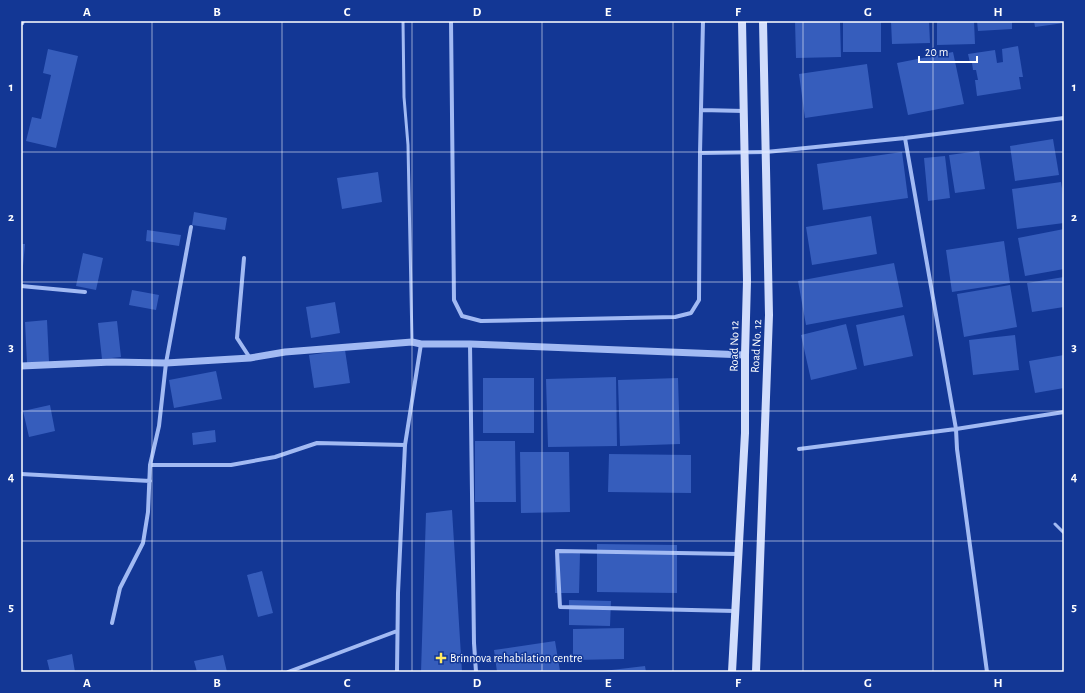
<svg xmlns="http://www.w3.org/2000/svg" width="1085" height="693" font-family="'Alegreya Sans',sans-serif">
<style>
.building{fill:#365dbc}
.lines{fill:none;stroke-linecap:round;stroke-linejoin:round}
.service{stroke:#a2baf3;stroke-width:3}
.minor{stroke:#a2baf3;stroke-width:4}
.tertiary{stroke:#a2baf3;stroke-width:7}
.secondary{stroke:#d1ddfc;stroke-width:8}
.grid{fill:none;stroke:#fff;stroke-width:1;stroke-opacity:0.55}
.poi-dot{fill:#ffea63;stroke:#133795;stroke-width:1.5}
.labels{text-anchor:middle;stroke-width:3;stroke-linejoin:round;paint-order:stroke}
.street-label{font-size:12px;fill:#fff;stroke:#133795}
.poi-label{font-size:12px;fill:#fff;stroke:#133795;text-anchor:start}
.neatline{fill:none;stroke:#fff;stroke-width:1.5}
.grid-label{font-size:13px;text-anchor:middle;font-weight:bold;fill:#fff}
</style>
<rect width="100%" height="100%" fill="#133795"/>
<!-- building -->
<path class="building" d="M795 21H840L841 57 796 58Z
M843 21H881V52H843Z
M891 21H929L930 43 892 44Z
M937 21H974L975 44 937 45Z
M977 21H1012V29L978 31Z
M1034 21H1064V23L1035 27Z
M1018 46 1023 77H1019L1021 89 977 96 975 80H978L976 70H973L972 63H970L968 54 995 50 997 63 1003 62 1002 49Z
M48 49 78 56 56 148 26 141 32 117 41 119 51 75 43 73Z
M953 52 964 104 908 115 897 63Z
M867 64 873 108 805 118 799 74Z
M1053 139 1059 175 1015 181 1010 146Z
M979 151 985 189 955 193 949 155Z
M902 152 908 198 823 210 817 164Z
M945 156 950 198 928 201 924 158Z
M378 172 382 202 342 209 337 178Z
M1061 182 1064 201V223L1017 229 1012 189Z
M194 212 227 218 225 230 192 225Z
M871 216 877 254 812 265 806 227Z
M1064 229V269L1025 276 1018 238Z
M147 230 181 235 179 246 146 241Z
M1004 241 1010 283 952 292 946 250Z
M21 244H25L22 277H21Z
M83 253 103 258 96 290 76 286Z
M894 263 903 307 806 325 798 281Z
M1064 277V307L1032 312 1027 283Z
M1010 285 1017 327 964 337 957 294Z
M132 290 159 295 156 310 129 305Z
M335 302 340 333 311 338 306 307Z
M904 315 913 356 864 366 856 325Z
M47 320 49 362 27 363 25 322Z
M117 321 121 357 102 359 98 323Z
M846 324 857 369 811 380 801 335Z
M1015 335 1019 370 973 375 969 340Z
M345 350 350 383 314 388 309 355Z
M1064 355V388L1035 393 1029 361Z
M216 371 222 399 174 408 169 380Z
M616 377 617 446 548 447 546 379Z
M483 378H534V433H483Z
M678 378 680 444 620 446 618 380Z
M50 405 55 431 29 437 23 411Z
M215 430 216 442 193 445 192 433Z
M475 441H515L516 502H475Z
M520 452H569L570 512 521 513Z
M609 454 691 455V493L608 492Z
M452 510 462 672H421L426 513Z
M597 544 677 545V593L597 592Z
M555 553H580L579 593H555Z
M262 571 273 613 258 617 247 575Z
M569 600 611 601 610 626 569 625Z
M624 628V659L573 660V629Z
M555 641 560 671 497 672 494 650Z
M72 654 75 672H50L47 660Z
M223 655 227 672H197L194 661Z
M645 666 646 672H604L603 671Z"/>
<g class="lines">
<!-- service -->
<path class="service" d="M403 21 404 97 408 145 412 341
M1055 524 1064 533"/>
<!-- minor -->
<path class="minor" d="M451 21 454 300 462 316 481 321 675 317 691 313 699 300 700 153 766 152 905 138 1064 118
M701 110 744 111
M905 138 956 429 957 449 987 672
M700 153 703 21
M244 258 237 338 250 358
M21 286 85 292
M470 344 474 643 476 672
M799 449 956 429 1064 412
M150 465H231L275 457 317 443 405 445
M21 474 150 481
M735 611 560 607 557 551 738 554
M112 623 120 588 143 543 148 512 150 465 159 426 166 363 191 227
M288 672 397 631
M397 672 398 593 405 445 421 344"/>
<!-- tertiary -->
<path class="tertiary" d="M21 22V21
M21 366 112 362 166 363 250 358 285 352 412 342 421 344H470L745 355"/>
<!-- secondary -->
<path class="secondary" d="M732 672 745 433V355L747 281 742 21
M756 672 769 315 763 21"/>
</g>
<!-- grid -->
<path class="grid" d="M152 21V672M282 21V672M412 21V672M542 21V672M673 21V672M803 21V672M933 21V672M21 152H1064M21 282H1064M21 411H1064M21 541H1064"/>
<!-- markers -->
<path class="poi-dot" d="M439 652h4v4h4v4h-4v4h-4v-4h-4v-4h4z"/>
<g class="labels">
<!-- street labels -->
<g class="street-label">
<text transform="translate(734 346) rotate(-89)" y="4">Road No 12</text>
<text transform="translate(756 346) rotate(-87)" y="4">Road No. 12</text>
</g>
<!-- poi labels -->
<g class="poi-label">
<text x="450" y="662">Brinnova rehabilation centre</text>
</g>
</g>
<!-- border -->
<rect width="1085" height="693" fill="none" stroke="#133795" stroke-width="44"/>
<!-- scale -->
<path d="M919 56v6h58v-6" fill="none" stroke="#ffffff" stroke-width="2"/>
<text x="925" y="56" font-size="12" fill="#ffffff" stroke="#133795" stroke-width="3" paint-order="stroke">20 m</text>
<rect x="22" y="22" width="1041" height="649" class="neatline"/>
<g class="grid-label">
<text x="87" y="16">A</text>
<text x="217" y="16">B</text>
<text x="347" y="16">C</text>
<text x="477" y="16">D</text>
<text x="608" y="16">E</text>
<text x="738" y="16">F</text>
<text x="868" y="16">G</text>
<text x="998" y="16">H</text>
<text x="11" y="91">1</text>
<text x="1074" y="91">1</text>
<text x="11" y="221">2</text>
<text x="1074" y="221">2</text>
<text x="11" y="351">3</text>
<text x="1074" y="351">3</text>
<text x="11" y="481">4</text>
<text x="1074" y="481">4</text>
<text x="11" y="611">5</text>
<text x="1074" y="611">5</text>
<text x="87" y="687">A</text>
<text x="217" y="687">B</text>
<text x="347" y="687">C</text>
<text x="477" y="687">D</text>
<text x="608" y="687">E</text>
<text x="738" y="687">F</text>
<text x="868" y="687">G</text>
<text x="998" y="687">H</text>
</g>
</svg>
